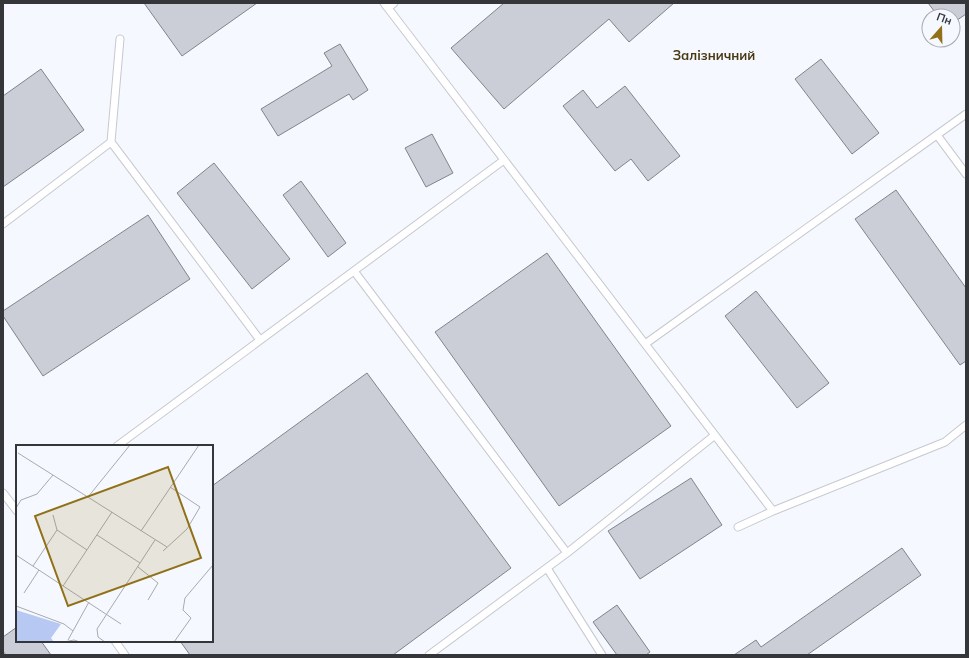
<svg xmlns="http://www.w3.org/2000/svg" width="969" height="658" font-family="Mulish,sans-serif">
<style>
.building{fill:#cbced6;stroke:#81848c}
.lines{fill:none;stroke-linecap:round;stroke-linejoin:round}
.service-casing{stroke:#c6c9d1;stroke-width:9}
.service{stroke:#fff;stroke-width:7}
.labels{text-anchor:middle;stroke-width:3.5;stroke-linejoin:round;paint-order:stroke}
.quarter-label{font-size:13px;font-weight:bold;fill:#493911;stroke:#f6f8ff}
.inset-road{fill:none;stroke:#a9aab0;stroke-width:1}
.view{fill:#917117;fill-opacity:0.15;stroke:#917117;stroke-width:2}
.inset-edge{fill:none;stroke:#353639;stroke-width:2}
</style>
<rect width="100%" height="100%" fill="#f6f8ff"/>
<!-- building -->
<path class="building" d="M144 3H257L182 56Z
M504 3H674L629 42 609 19 504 109 451 48Z
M928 3H966V14L953 23V16H938Z
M340 44 368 90 353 100 349 94 278 136 261 109 332 66 324 53Z
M821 59 879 133 852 154 795 79Z
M41 69 84 130 3 187V96Z
M625 86 680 156 648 181 631 159 615 171 563 106 583 90 597 108Z
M432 134 453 173 426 187 405 148Z
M214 163 290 259 252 289 177 193Z
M301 181 346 243 328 257 283 195Z
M896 190 966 288V361L960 365 855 219Z
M148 215 190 279 43 376 3 316V311Z
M547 253 671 426 559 506 435 332Z
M756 291 829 383 797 408 725 316Z
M367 373 511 568 393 655H190L180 641H212V486Z
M691 478 722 525 640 579 608 531Z
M902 548 921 575 807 655H734L756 640 761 647Z
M617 605 650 652 646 655H617L593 622Z
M17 627V641H41L51 655H6L3 651V637Z"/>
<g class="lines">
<defs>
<path id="service" d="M384 3 773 511
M388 8 394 3
M120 39 111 142 260 340
M937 135 966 174
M3 224 111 142
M354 271 567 553
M645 344 966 114
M117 446 504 160
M3 493 17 511
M738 527 773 511 945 442 966 425
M547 568 602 655
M115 641 125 655
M429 655 567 553 715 435"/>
</defs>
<!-- service casing -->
<use href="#service" class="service-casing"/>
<!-- service -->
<use href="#service" class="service"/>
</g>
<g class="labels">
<!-- quarter labels -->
<g class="quarter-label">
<text x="714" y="60">Залізничний</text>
</g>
</g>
<!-- overview -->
<g transform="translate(16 445)">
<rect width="197" height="197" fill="#f6f8ff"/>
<path d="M0 165 45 179 35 193 38 197H0Z" fill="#b7c9f3"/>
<path class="inset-road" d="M2 8 151 102M72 52 114 0M0 63 5 55 21 49 37 30M37 70 41 85 71 105M125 86 183 0M81 90 124 118M147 106 171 84 184 62 154 42M0 110 105 179M17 121 41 85M122 122 142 138 132 155M47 141 96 67M8 148 23 125M0 161 48 179 57 186M52 195 73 157M48 197 58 195 64 197M89 197 82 192 81 184 139 95M158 197 175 173 167 165 169 153 197 120"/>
<path class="view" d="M152 22 185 113 52 161 19 71Z"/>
<rect width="197" height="197" class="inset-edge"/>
</g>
<!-- border -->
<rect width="969" height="658" fill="none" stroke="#353639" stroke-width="8"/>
<!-- north arrow -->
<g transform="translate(941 28) rotate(20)"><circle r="19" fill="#f6f8ff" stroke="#a9aab0"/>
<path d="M0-3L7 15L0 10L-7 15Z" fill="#917117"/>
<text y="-6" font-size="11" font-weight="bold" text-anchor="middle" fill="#353639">Пн</text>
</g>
</svg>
